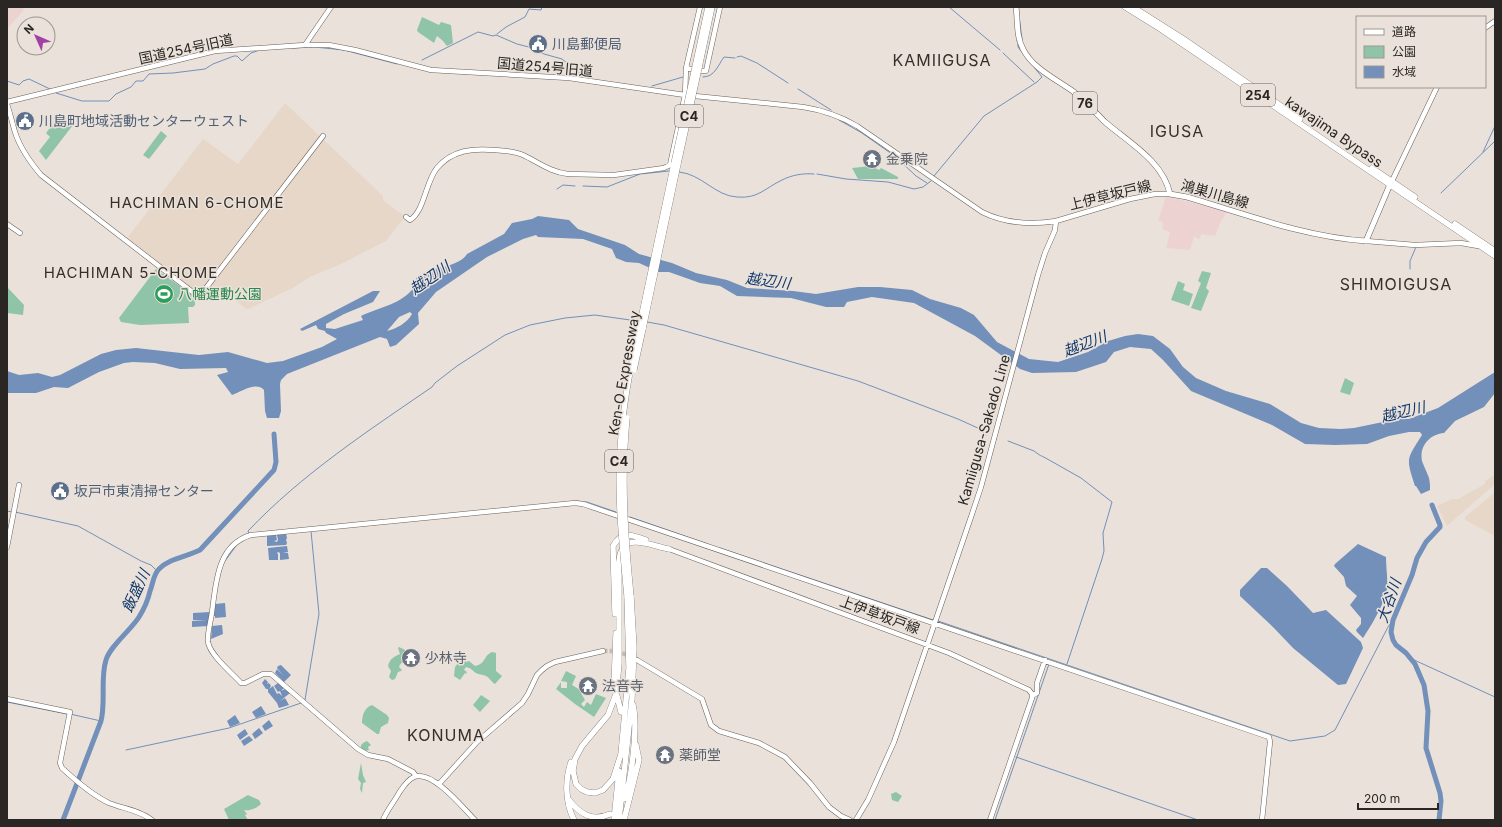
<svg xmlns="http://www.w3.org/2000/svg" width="1502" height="827" font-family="Inter,'Noto Sans JP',sans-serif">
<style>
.built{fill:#e6d7c9}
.education{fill:#edd2d2}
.green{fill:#8fc4a8}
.water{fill:#7290b9;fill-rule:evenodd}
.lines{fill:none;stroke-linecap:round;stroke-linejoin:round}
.stream{stroke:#7290b9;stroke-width:1}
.river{stroke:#7290b9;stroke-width:5}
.secondary-tunnel{stroke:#c3bcb5;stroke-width:4.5;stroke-dasharray:4.5 2;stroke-linecap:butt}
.secondary-casing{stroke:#686059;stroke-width:5.5}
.primary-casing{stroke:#686059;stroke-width:6}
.highway-casing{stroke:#686059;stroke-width:6}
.secondary{stroke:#fff;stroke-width:4.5}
.primary{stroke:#fff;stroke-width:5}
.highway{stroke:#fff;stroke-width:5.5}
.highway-bridge-casing{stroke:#686059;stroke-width:6;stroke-linecap:butt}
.highway-bridge{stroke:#fff;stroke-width:5.5}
.labels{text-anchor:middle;stroke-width:3;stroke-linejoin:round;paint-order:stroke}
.shield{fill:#eae2da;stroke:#635e5a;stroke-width:1}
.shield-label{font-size:13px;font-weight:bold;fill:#292623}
.service-label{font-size:14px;fill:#4e5e75;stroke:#eae2da;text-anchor:start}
.street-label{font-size:14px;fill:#292623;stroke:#eae2da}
.worship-label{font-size:14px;fill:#5b616d;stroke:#eae2da;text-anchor:start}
.leisure-label{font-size:14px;fill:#27864d;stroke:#eae2da;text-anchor:start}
.neighbourhood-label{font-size:15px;letter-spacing:1px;fill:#37302a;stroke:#eae2da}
.water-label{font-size:15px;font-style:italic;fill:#10386c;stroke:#eae2da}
.quarter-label{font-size:16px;letter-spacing:1px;fill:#37302a;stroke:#eae2da}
</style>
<rect width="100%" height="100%" fill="#eae2da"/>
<!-- built -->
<path class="built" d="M285 103 383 196V200L404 216V218L386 241 341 264 310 277 293 288 248 309H246L226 293 200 296 129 239 128 237 203 139 238 164Z
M1495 474V484L1447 526 1437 506 1452 499H1458L1485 484V481Z
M1495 492V536L1465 520V517Z"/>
<!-- education -->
<path class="education" d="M7 7H24L23 11 8 28Z
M1166 196 1227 212 1221 221 1215 236 1201 234 1200 239 1194 237 1190 250 1166 248 1170 232 1162 229 1163 222 1158 221Z"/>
<!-- green -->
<path class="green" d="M422 17 439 25 441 22 451 25 453 43 447 46 442 40 437 36 434 43 418 32 417 30Z
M60 115 73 125 46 160 39 151 50 137 46 133Z
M161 131 167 136 149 159 143 155Z
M871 166 879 170 881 168 898 177V179H858L852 168Z
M156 269 195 297V305L193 307H188L189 323 140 325 121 322 119 318Z
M1202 271 1211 273 1206 288 1209 291 1201 311 1191 308 1201 283 1198 281Z
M1178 281 1185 284 1183 290 1193 294 1189 306 1171 300Z
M7 287 24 305 23 315 7 313Z
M1345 378 1354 383 1350 395 1340 392Z
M399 647 407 651 409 649 412 650 413 653 410 656 409 659C404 661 401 662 399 667L402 670 401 671 398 672 395 679 392 680 389 677 391 671 388 666C390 658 394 657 400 654L398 648Z
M492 652 496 653V671L502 676 495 684C491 682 490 678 486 676 482 674 479 675 476 673 471 670 473 669 466 667L464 670 466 671 467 674 465 673 460 680 454 676 455 667 462 658 466 662 469 661 475 666C486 664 483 656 492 652Z
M566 671 576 676 572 685 582 691 581 693 585 700 581 704 584 707 587 702 591 705 596 694 606 698 594 717 575 704 556 689 561 682V688H567V682L561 681Z
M481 695 490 701 480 712 473 705Z
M372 705 387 715 389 718 388 723 381 727 379 734H377L362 723C362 716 364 708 372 705Z
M367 741 371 745 368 747 369 750 365 751 361 749C360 744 363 743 367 741Z
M361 763 363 775 366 782 363 783 362 793 360 789 361 783 358 779Z
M896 792 902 796 898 802 892 800 891 794Z
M248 795 259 800 261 804C257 808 250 811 244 810L247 814 245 815 248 820H229L224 809Z"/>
<!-- water -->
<path class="water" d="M538 216 569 220 578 229 625 245 639 254 672 263 696 273 727 280 747 288 793 291 816 294 858 287H880L912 290 930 299 961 308 974 315 997 342 1029 359 1058 362 1088 352 1108 341 1125 336 1138 334 1153 336 1170 349 1183 367 1196 378 1226 391 1270 404 1301 423 1319 428 1341 429 1354 428 1383 422 1395 418 1409 419 1438 408 1495 372V393L1484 407 1455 421 1444 433C1430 434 1419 446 1422 461 1424 467 1427 472 1429 478 1430 482 1430 486 1430 490L1421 494 1416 486H1415C1406 458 1406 460 1422 435L1420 432H1409L1389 436 1367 444 1335 445 1305 444 1272 425 1191 391 1163 360 1151 349 1130 347 1114 352 1106 362 1076 372 1032 373 1020 369 975 336 914 303 872 297 847 302 844 307H826L791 298 737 296 720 286 700 283 669 272H659L639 263 626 262 616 258 612 249 583 239 538 237 536 235 523 239 487 257 436 292 418 313 419 324 396 345 390 347 387 339 380 337 287 374 281 380 280 384 281 411 279 418H267L265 411 264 390C256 381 241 392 232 395L217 375 228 372 226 368 180 369 155 363 133 362 124 363 99 372 68 388 54 387 36 393H7V371L19 375 38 373 52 377 60 375 101 354 116 350 136 348 199 355 228 352 267 363 283 361 322 347 337 339 326 333 325 331 318 329 316 325 302 331 300 329 373 291H380L373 302 344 314 326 324V328L335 329 363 320 361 316C377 308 398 305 411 291 414 288 415 281 417 277 422 275 426 272 432 270 443 266 460 265 467 254L504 234 512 223 532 219ZM410 312 412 314C407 323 396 329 387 331L399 317Z
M286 534 287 538 286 540 287 543 286 545 267 546V536L276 535 277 540 274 541 277 542 278 540 277 535Z
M1358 544 1386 557C1386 568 1388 579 1387 589 1385 603 1371 626 1363 638L1357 632 1356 630 1361 624V618L1350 605 1357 596 1346 586 1344 577 1334 566 1335 564Z
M287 546 288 552 283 553H288L289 559 280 560V553L278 552 277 553 278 554V560H269L268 548Z
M1261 568H1267L1287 586 1313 613 1326 610 1361 642 1363 648 1346 684 1338 685 1293 648 1273 627 1240 596V590Z
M225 603 226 617 215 618V616H213L215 604Z
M210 612 209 626 192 627V621L206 620H193V613Z
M222 625 223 634 211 639 212 626Z
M281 665 291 675 284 682 275 673 277 669 283 675 277 668 278 666Z
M265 679 268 682 267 684 269 683 271 686 269 689 273 686 277 694 279 693 282 696 280 691 278 692 274 686 278 683 284 688 281 691 285 689 290 693 280 701 285 698 289 705 279 708 277 703 268 692V689H266L262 683Z
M261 706 266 714 256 718 252 712Z
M235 715 240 723 230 727 227 721Z
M269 720 273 726 265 731 262 726Z
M259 728 263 733 255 739 252 734Z
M245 729 248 734 240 740 237 735Z
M249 736 253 740 244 746 241 741Z"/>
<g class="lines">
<!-- stream -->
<path class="stream" d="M949 7 1000 50
M1020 7 1018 8 1022 39
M497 34 506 27 525 17 529 9 541 10 542 7
M293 48 314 47 344 50 397 64
M1003 53 1034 82
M737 57 741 56 757 63 788 83
M422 60 478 32 493 36 496 35 517 44 533 48 544 54 562 59 583 76
M703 77C715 77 718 65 724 57L735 58
M7 81 19 85 23 81 29 79 52 90
M652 86 683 77
M798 89 831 110
M56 93 82 101H109L116 94 131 87 136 81H143L149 74 173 73 205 69 213 64 234 56H237L242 61 251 53 260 50
M839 120 862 133 896 157 916 176 927 183
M1483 152 1495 126
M679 172C702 174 715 196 737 197 758 199 765 188 782 180 792 175 803 173 814 174
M817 174 846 179 888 182 914 189 923 187 931 181
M934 176 984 116 1037 82 1042 77 1018 47V44
M583 186 607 187 640 174 669 171
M557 189 563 185 575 186
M1441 193 1495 141
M1410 269V261L1416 247
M647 322 664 325 858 381 958 419 980 429 986 435
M1008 441 1034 451 1041 456
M1042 456 1081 478 1112 502 1103 533 1104 551 1102 559 1067 664
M576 501 587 502 616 512
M7 511 12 512
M15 512 78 526 141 561 151 565 157 571
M630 517 708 544
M249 534 248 531C302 474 368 431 432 387L435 383 457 366 505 335 530 325 565 318 595 315 637 321
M720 548 933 620
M225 561 236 546
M938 621 1290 741 1325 736 1335 730 1388 627 1393 620
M1412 659 1495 697
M305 700 319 614 311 531
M7 702 67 714
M70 714 101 721
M126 750 229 728 301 703
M1016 757 1198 820
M995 820 1049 664"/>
<!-- river -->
<path class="river" d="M1432 505 1440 525V527L1426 542 1417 558 1412 575 1393 620 1391 632 1393 640 1396 645 1406 653 1415 664 1424 685 1428 711 1426 748 1440 793 1441 801 1439 820
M63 820 101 721C106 701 100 679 106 660 110 646 131 630 139 617 144 609 148 600 150 591 153 584 153 575 159 569 170 558 186 557 200 550L274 470 276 462 274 434"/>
<!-- secondary-tunnel -->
<path class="secondary-tunnel" d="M603 651H616L630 656"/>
<defs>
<path id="secondary" d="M1485 28 1495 21
M305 45 331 7
M686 68 701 71H706L720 7
M7 102 215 51 305 45H329L355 50 431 70 569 78 685 95 803 107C822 110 840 116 857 126L982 212C1006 224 1030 225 1056 221L1130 199 1155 194H1170
M7 104C10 113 12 122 15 132 20 148 30 162 41 175L199 297 323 136
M1392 181 1437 87
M406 217 410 220C425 210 425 183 437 168 452 150 473 148 495 150 505 151 514 151 523 155 538 162 550 172 568 174L614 175 664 168 670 165 685 95 686 68 700 7
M7 224 20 233
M1366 241 1415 245 1461 243 1478 246
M7 547 19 485
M669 549 949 653 1029 690 1032 694V698L990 820
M637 660 702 699 711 725 719 731 759 743 785 757 810 783 829 807 841 816 850 820
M1032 696 1037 693V683L1045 660
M7 699 70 712 60 763 62 768C76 781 92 795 109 803 124 809 139 810 152 820
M416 776 413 772 388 759 368 755 358 749 271 674H263L245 683H241C233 674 210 655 208 642 207 633 211 621 212 612 216 583 217 545 251 535L575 503 583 504 1266 736 1269 737 1270 742 1262 820
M439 784 477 742 522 703 528 694 537 675 542 670 547 666 555 662 603 651
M383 820C387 810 394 802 399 793 403 787 407 780 414 777 432 769 464 809 475 820
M856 820 868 800 894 742 971 517 981 487 1038 275 1045 253 1055 230 1056 221"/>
<path id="primary" d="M1016 7C1018 21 1016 36 1023 49 1033 69 1056 79 1074 92 1085 101 1095 112 1105 122 1128 142 1163 161 1170 194L1187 197C1245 214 1305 237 1366 241L1391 182"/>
<path id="highway" d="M1125 7 1159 28 1495 256
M1133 7 1182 38 1300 119
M695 67 708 7
M699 68 712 7
M1372 168 1415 197
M1455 224 1495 251
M639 328 674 163
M643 329 678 164
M615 614 613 546C622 530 633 535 646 540
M614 686 616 633
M617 696 621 712
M622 751 613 779 603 790 595 793 587 792 581 789 576 784 573 771 575 759 582 746 608 715 616 694 619 664V562C621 529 650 546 669 549
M621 754 629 668 627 596
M571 762C565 780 565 802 574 820
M624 799C632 780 638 726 633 705
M569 800C580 814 592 822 610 814
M614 820 619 771
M619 820 632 699 634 648 631 596
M624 820 639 760 636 745"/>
</defs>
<!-- secondary casing -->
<use href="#secondary" class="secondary-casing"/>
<!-- primary casing -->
<use href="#primary" class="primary-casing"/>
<!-- highway casing -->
<use href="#highway" class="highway-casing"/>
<!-- secondary -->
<use href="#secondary" class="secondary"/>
<!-- primary -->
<use href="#primary" class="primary"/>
<!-- highway -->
<use href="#highway" class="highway"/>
<defs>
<path id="highway-bridge" d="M674 163 695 67
M678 164 699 68
M634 370 643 329
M627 418C621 478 625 536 631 596
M627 596C622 543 616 490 621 437 624 400 631 364 639 328"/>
</defs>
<!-- highway-bridge casing -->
<use href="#highway-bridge" class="highway-bridge-casing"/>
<!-- highway-bridge -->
<use href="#highway-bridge" class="highway-bridge"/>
</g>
<!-- icons -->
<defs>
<symbol id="civic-disc" viewBox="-11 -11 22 22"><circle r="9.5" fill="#5c6f8a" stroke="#eae2da"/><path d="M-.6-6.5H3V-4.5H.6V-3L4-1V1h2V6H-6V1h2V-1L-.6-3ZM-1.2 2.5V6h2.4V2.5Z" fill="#fff"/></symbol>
<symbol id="temple-disc" viewBox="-11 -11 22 22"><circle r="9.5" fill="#6b7280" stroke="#eae2da"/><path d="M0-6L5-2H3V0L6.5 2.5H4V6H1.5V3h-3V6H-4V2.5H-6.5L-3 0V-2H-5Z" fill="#fff"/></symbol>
<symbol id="stadium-disc" viewBox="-11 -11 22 22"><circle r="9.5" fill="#2e9e5b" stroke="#eae2da"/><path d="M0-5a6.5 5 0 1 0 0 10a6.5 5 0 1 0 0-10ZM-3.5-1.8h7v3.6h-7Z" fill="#fff"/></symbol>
</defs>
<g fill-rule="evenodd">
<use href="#civic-disc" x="527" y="33" width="22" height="22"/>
<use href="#civic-disc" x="14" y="110" width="22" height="22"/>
<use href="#temple-disc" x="861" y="148" width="22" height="22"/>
<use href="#stadium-disc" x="153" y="283" width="22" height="22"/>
<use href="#civic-disc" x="49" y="480" width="22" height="22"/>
<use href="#temple-disc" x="400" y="647" width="22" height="22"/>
<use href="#temple-disc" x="577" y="675" width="22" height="22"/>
<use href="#temple-disc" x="654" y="744" width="22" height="22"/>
</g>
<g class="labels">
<!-- shield labels -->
<g class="shield">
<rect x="1241" y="84" width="34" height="22" rx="3"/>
<rect x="1073" y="92" width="24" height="22" rx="3"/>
<rect x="675" y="105" width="28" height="22" rx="3"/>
<rect x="605" y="450" width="28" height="22" rx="3"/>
</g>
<g class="shield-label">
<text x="1258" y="100">254</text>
<text x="1085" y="108">76</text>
<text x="689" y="121">C4</text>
<text x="619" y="466">C4</text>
</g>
<!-- service labels -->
<g class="service-label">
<text x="552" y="49">川島郵便局</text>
<text x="39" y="126">川島町地域活動センターウェスト</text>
<text x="74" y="496">坂戸市東清掃センター</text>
</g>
<!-- street labels -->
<g class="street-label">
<text transform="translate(186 49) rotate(-12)" y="5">国道254号旧道</text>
<text transform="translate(545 67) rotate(5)" y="5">国道254号旧道</text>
<text transform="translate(1334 132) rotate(34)" y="5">kawajima Bypass</text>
<text transform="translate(1215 194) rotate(16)" y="5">鴻巣川島線</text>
<text transform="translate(1110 195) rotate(-14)" y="5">上伊草坂戸線</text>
<text transform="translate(624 373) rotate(-80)" y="5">Ken-O Expressway</text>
<text transform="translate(984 430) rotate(-74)" y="5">Kamiigusa-Sakado Line</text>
<text transform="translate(880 615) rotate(20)" y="5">上伊草坂戸線</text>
</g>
<!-- worship labels -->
<g class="worship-label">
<text x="886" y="164">金乗院</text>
<text x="425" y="663">少林寺</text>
<text x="602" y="691">法音寺</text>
<text x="679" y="760">薬師堂</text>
</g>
<!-- leisure labels -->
<g class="leisure-label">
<text x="178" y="299">八幡運動公園</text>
</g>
<!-- neighbourhood labels -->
<g class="neighbourhood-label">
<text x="197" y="208">HACHIMAN 6-CHOME</text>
<text x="131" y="278">HACHIMAN 5-CHOME</text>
</g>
<!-- water labels -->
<g class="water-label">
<text transform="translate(430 278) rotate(-35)" y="5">越辺川</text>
<text transform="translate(768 281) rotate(7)" y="5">越辺川</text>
<text transform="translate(1085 344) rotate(-21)" y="5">越辺川</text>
<text transform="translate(1403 412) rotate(-13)" y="5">越辺川</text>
<text transform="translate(136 591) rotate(-65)" y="5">飯盛川</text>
<text transform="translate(1389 601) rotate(-71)" y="5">大谷川</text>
</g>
<!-- quarter labels -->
<g class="quarter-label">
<text x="942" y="66">KAMIIGUSA</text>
<text x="1177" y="137">IGUSA</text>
<text x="1396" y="290">SHIMOIGUSA</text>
<text x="446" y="741">KONUMA</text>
</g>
</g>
<!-- border -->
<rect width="1502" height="827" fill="none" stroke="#292623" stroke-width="16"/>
<!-- legend -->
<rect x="1356" y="16" width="130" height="72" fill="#eae2da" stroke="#9d9791"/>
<rect x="1364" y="29" width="20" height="6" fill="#ffffff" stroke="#9d9791"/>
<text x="1392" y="36" font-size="12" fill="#292623">道路</text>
<rect x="1364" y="46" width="20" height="12" fill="#8fc4a8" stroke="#9d9791"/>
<text x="1392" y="56" font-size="12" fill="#292623">公園</text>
<rect x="1364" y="66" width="20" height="12" fill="#7290b9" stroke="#9d9791"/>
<text x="1392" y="76" font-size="12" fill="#292623">水域</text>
<!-- north arrow -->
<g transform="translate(36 36) rotate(315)"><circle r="19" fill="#eae2da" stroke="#9d9791"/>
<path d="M0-3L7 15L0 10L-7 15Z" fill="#a141a8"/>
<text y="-6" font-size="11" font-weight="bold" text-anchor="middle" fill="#292623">N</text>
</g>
<!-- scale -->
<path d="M1358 803v6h80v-6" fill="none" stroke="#292623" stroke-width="2"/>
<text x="1364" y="803" font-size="12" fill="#292623" stroke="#eae2da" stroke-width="3" paint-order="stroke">200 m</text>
</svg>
